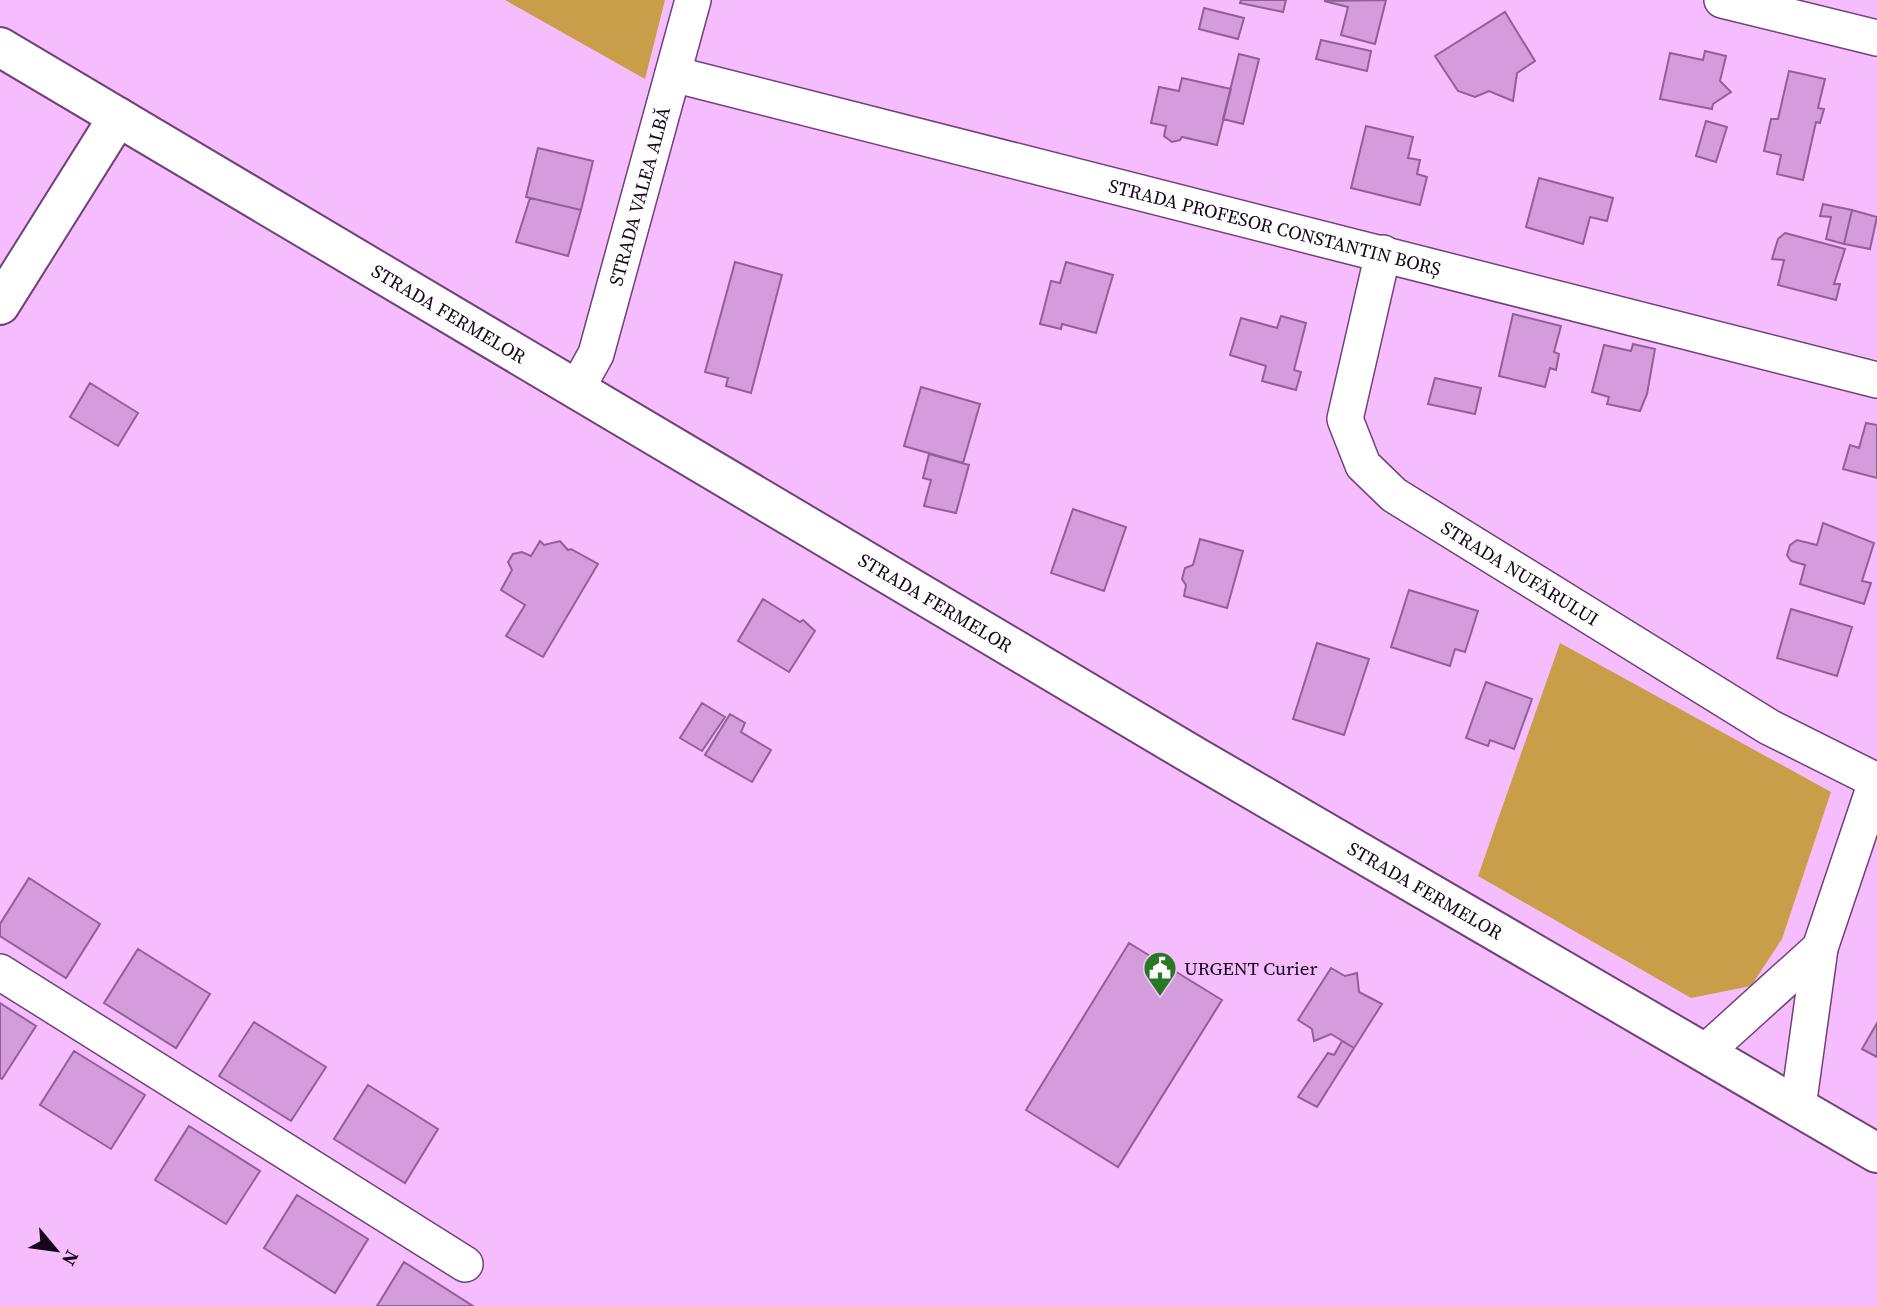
<svg xmlns="http://www.w3.org/2000/svg" width="1877" height="1306" font-family="'Source Serif 4',serif">
<style>
.green{fill:#c99e48}
.building{fill:#d39cda;stroke:#925f99;stroke-width:2}
.lines{fill:none;stroke-linecap:round;stroke-linejoin:round}
.minor-casing{stroke:#724179;stroke-width:38}
.tertiary-casing{stroke:#724179;stroke-width:42}
.minor{stroke:#fff;stroke-width:35}
.tertiary{stroke:#fff;stroke-width:38}
.labels{text-anchor:middle;stroke-width:5;stroke-linejoin:round;paint-order:stroke}
.street-label{font-size:19px;fill:#17051a;stroke:#f5bdfd}
.poi-label{font-size:19px;fill:#17051a;stroke:#f5bdfd;text-anchor:start}
</style>
<rect width="100%" height="100%" fill="#f5bdfd"/>
<!-- green -->
<path class="green" d="M505 0H665L645 79Z
M1560 643 1831 792 1782 939 1751 986 1691 998 1478 876Z"/>
<!-- building -->
<path class="building" d="M1241 0H1286L1283 12 1240 3Z
M1386 0 1375 44 1341 35 1348 7 1324 1Z
M1204 8 1244 18 1238 39 1199 29Z
M1505 12 1535 61 1517 73 1513 101 1489 91 1475 97 1458 91 1435 56Z
M1321 40 1371 51 1367 71 1316 59Z
M1705 51 1726 56 1720 81 1731 92 1713 104 1712 109 1660 99 1670 53 1703 60Z
M1239 54 1259 59 1243 124 1223 119Z
M1789 71 1825 79 1818 108 1824 109 1820 123 1816 122 1803 180 1777 174 1781 155 1764 151 1771 119H1778Z
M1182 78 1231 89 1217 145 1182 137 1180 140 1172 142 1164 136 1166 126 1151 123 1159 87 1179 91Z
M1706 121 1727 127 1716 162 1696 156Z
M1366 126 1413 137 1408 158 1420 160 1417 174 1427 177 1420 205 1351 188Z
M538 148 593 161 581 210 526 197Z
M1539 178 1613 198 1607 221 1590 217 1583 244 1526 227Z
M530 198 581 210 568 256 516 242Z
M1823 204 1852 210 1844 244 1826 239 1831 217 1820 216Z
M1852 210 1877 217 1870 249 1844 244Z
M1785 233 1845 249 1834 284H1840L1836 300 1778 285 1784 260 1772 259 1778 239Z
M735 262 782 275 751 393 726 386 728 378 705 372Z
M1066 262 1113 275 1096 333 1062 324 1061 329 1040 324 1051 281 1060 283Z
M1513 314 1561 326 1554 352 1559 354 1556 370 1550 368 1545 387 1499 376Z
M1281 316 1306 323 1294 370 1301 372 1296 390 1262 381 1266 366 1230 355 1241 318 1277 328Z
M1633 344 1655 349 1647 394 1640 411 1607 404 1609 397 1592 392 1604 345 1631 351Z
M1435 378 1481 388 1475 414 1428 404Z
M90 383 138 413 118 446 70 417Z
M921 387 980 404 963 463 904 446Z
M1866 423 1877 425V478L1843 469 1850 445 1859 448Z
M929 454 969 465 956 513 924 506 931 480 923 478Z
M1073 509 1126 527 1104 591 1051 573Z
M1823 523 1874 543 1862 581 1871 583 1864 604 1800 584 1805 565 1791 561 1787 555 1790 545 1797 540 1817 545Z
M1200 539 1243 551 1227 608 1184 596 1186 585 1182 579 1185 568 1193 565Z
M540 541 544 545 560 541 568 550 571 549 598 564 543 657 506 636 525 605 501 590 512 570 508 562 513 554 522 552 531 556Z
M1409 590 1478 611 1465 652 1455 649 1450 666 1391 647Z
M763 599 800 622 803 620 815 631 789 672 738 641Z
M1791 609 1852 627 1837 676 1777 658Z
M1317 643 1369 659 1344 735 1293 719Z
M1486 682 1532 699 1514 749 1490 740 1488 746 1466 738Z
M702 703 725 717 702 751 680 738Z
M730 714 745 723 741 732 771 750 752 782 705 755Z
M29 878 100 924 66 978 0 936V924Z
M1129 943 1222 1000 1118 1167 1026 1110Z
M138 949 210 994 176 1048 104 1003Z
M1331 968 1345 976 1357 973 1359 992 1382 1004 1354 1048 1331 1034 1314 1041 1312 1029 1298 1020Z
M0 1003 36 1026 2 1079 0 1078Z
M254 1022 326 1067 291 1121 219 1076Z
M1877 1023V1057L1862 1049Z
M1342 1041 1354 1048 1317 1107 1298 1097 1328 1053 1334 1055Z
M74 1051 145 1095 111 1149 40 1105Z
M368 1085 438 1129 405 1183 334 1139Z
M189 1126 260 1171 226 1224 155 1180Z
M297 1195 368 1239 335 1293 264 1248Z
M404 1262 473 1306H377Z"/>
<g class="lines">
<defs>
<g id="minor">
<path d="M1722 0 1877 38"/>
<path id="s1" d="M673 74 1877 380"/>
<path id="s2" d="M1383 253 1345 419 1363 465 1394 495 1769 727 1877 781"/>
<path id="s3" d="M576 390 596 354 693 0"/>
<path d="M0 972 465 1264"/>
<path d="M1704 1053 1820 948 1877 779"/>
<path d="M1798 1107 1820 948"/>
</g>
<g id="tertiary">
<path id="s4" d="M0 47 1196 757 1877 1153"/>
<path d="M0 305 118 117"/>
</g>
</defs>
<!-- minor casing -->
<use href="#minor" class="minor-casing"/>
<!-- tertiary casing -->
<use href="#tertiary" class="tertiary-casing"/>
<!-- minor -->
<use href="#minor" class="minor"/>
<!-- tertiary -->
<use href="#tertiary" class="tertiary"/>
</g>
<!-- icons -->
<defs>
<symbol id="civic-pin" viewBox="-11 -11 22 30"><path d="M0 17L-7.5 6A9.5 9.5 0 1 1 7.5 6Z" fill="#287923" stroke="#f5bdfd"/><path d="M-.6-6.5H3V-4.5H.6V-3L4-1V1h2V6H-6V1h2V-1L-.6-3ZM-1.2 2.5V6h2.4V2.5Z" fill="#fff"/></symbol>
</defs>
<g fill-rule="evenodd">
<use href="#civic-pin" x="1141" y="949" width="38" height="52"/>
</g>
<g class="labels">
<!-- street labels -->
<g class="street-label">
<text dy="7" stroke="none"><textPath href="#s3" startOffset="205">STRADA VALEA ALBĂ</textPath></text>
<text dy="7" stroke="none"><textPath href="#s1" startOffset="621">STRADA PROFESOR CONSTANTIN BORȘ</textPath></text>
<text dy="7" stroke="none"><textPath href="#s4" startOffset="522">STRADA FERMELOR</textPath></text>
<text dy="7" stroke="none"><textPath href="#s2" startOffset="411">STRADA NUFĂRULUI</textPath></text>
<text dy="7" stroke="none"><textPath href="#s4" startOffset="1088">STRADA FERMELOR</textPath></text>
<text dy="7" stroke="none"><textPath href="#s4" startOffset="1656">STRADA FERMELOR</textPath></text>
</g>
<!-- poi labels -->
<g class="poi-label">
<text x="1184" y="975">URGENT Curier</text>
</g>
</g>
<!-- north arrow -->
<g transform="translate(56 1250) rotate(119)" stroke="#f5bdfd" stroke-width="5" paint-order="stroke">
<path d="M0-5L12 26L0 18L-12 26Z" fill="#17051a"/>
<text y="-10" font-size="19" font-weight="bold" text-anchor="middle" fill="#17051a">N</text>
</g>
</svg>
